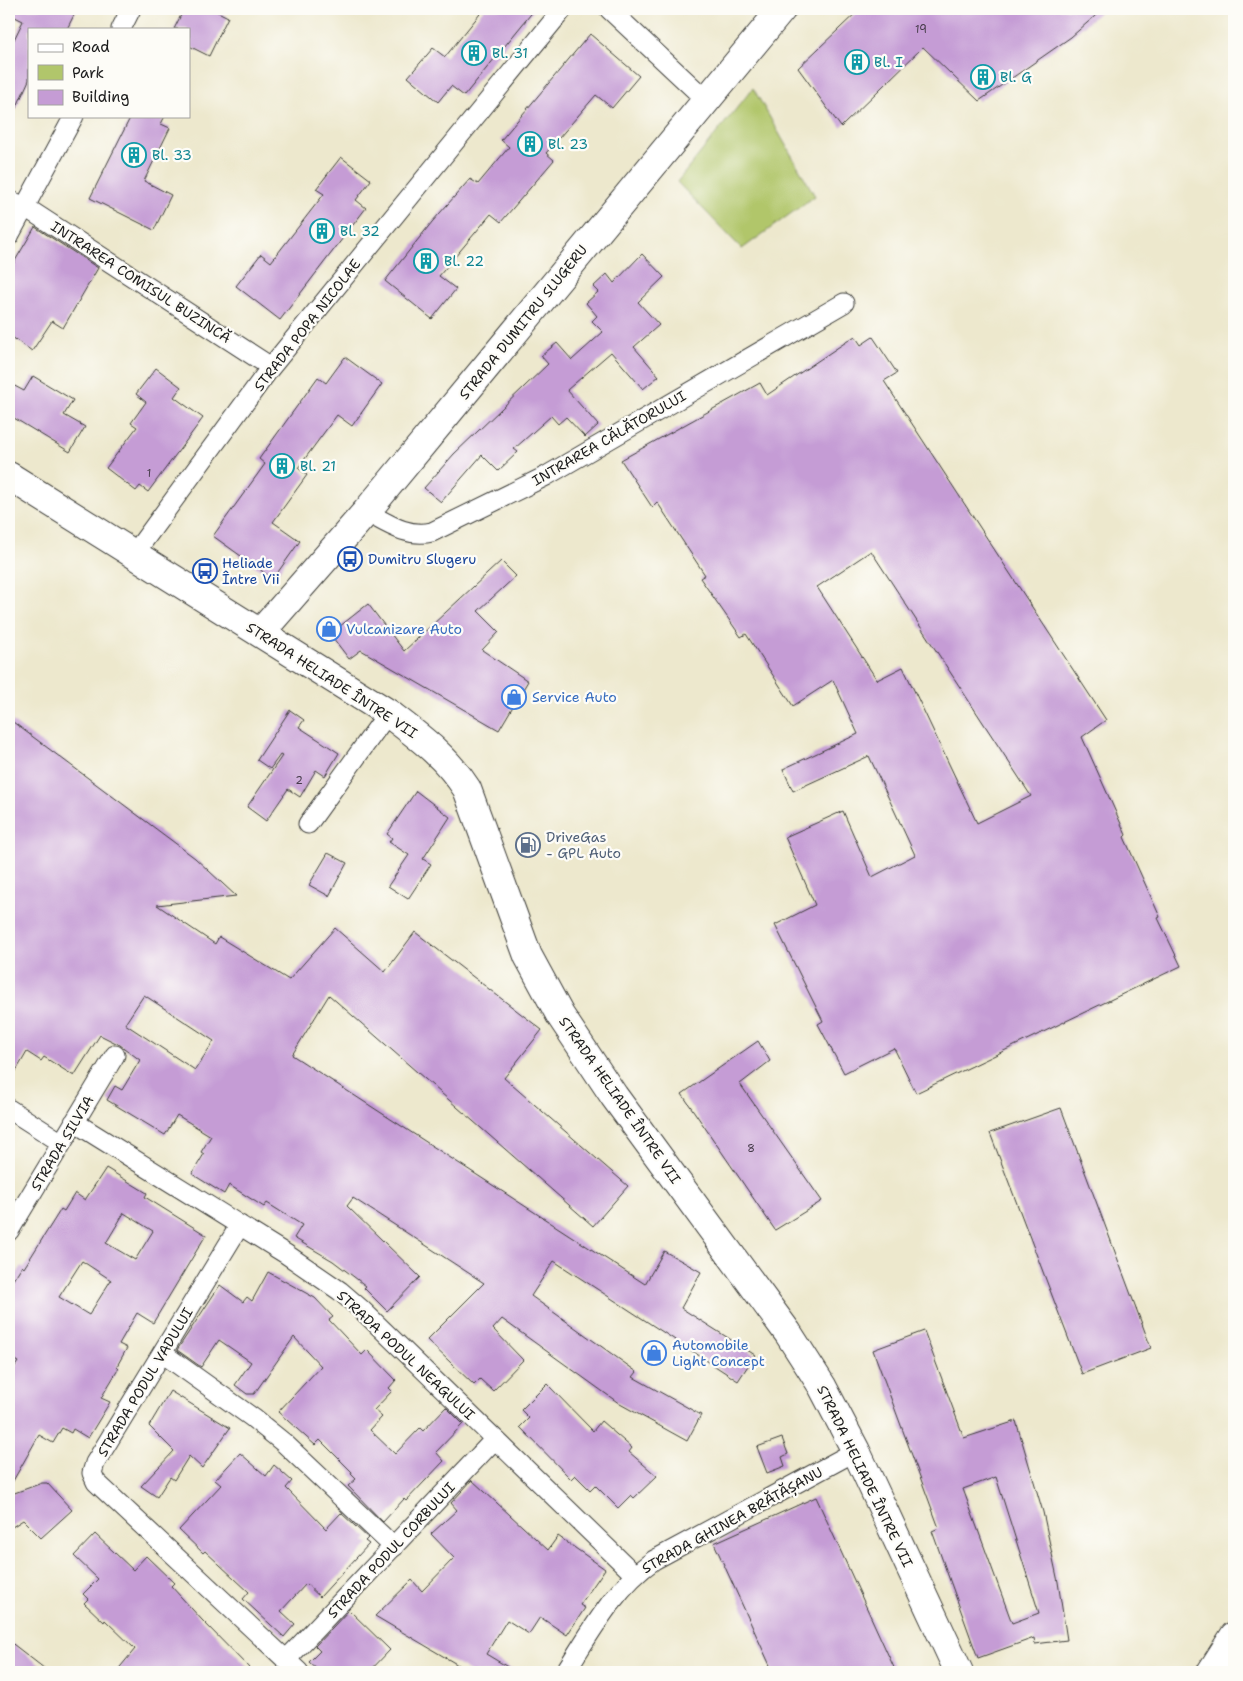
<svg xmlns="http://www.w3.org/2000/svg" width="1243" height="1681" font-family="'Shantell Sans',sans-serif">
<style>
.green{fill:#b1c66b;stroke:#667144}
.building{fill:#c59cd5;fill-rule:evenodd}
.lines{fill:none;stroke-linecap:round;stroke-linejoin:round}
.street-casing{stroke:#3b3b37;stroke-width:21}
.secondary-casing{stroke:#3b3b37;stroke-width:30}
.street{stroke:#fff;stroke-width:19}
.secondary{stroke:#fff;stroke-width:28}
.labels{text-anchor:middle;stroke-width:4.5;stroke-linejoin:round;paint-order:stroke}
.number-label{font-size:11px;fill:#463c4a}
.culture-label{font-size:14px;fill:#0d838f;stroke:#fdfcf7;text-anchor:start}
.street-label{font-size:14px;fill:#1c1c1c;stroke:#fdfcf7}
.transit-label{font-size:14px;fill:#164399;stroke:#fdfcf7;text-anchor:start}
.shop-label{font-size:14px;fill:#366cbe;stroke:#fdfcf7;text-anchor:start}
.service-label{font-size:14px;fill:#4e5e75;stroke:#fdfcf7;text-anchor:start}
</style>
<rect width="100%" height="100%" fill="#fdfcf7"/>
<filter id="ink" filterUnits="userSpaceOnUse"><feTurbulence type="fractalNoise" baseFrequency=".02" numOctaves="2"/><feDisplacementMap in="SourceGraphic" scale="10" xChannelSelector="R" yChannelSelector="G"/><feConvolveMatrix kernelMatrix="1 2 1 2 8 2 1 2 1" color-interpolation-filters="sRGB"/></filter>
<filter id="wash" filterUnits="userSpaceOnUse"><feTurbulence type="fractalNoise" baseFrequency=".0096" numOctaves="4" result="noise"/><feDisplacementMap in="SourceGraphic" scale="20" xChannelSelector="R" yChannelSelector="G"/><feGaussianBlur stdDeviation="1.12" result="paint"/><feColorMatrix in="noise" values="0 0 0 0 0 0 0 0 0 0 0 0 0 0 0 0 0 1.4 0 .05"/><feComposite in="paint" operator="in"/></filter>
<g filter="url(#wash)">
<rect width="100%" height="100%" fill="#ede8cd"/>
<!-- green -->
<path class="green" d="M753 88 815 196 742 249 677 182Z"/>
<g id="blocks">
<!-- building -->
<path class="building" d="M9 9H77L67 29H29V80L9 124V50L23 21 9 14Z
M184 9H212L228 17 209 56 189 46V29H174Z
M484 9H535L464 96 451 86 438 102 408 77 433 48 445 57Z
M860 9H1103L1071 37 979 101 923 47 841 127 798 68Z
M590 34 639 76 612 108 596 95 546 153 554 160 501 222 491 214 439 276 456 289 432 319 385 281 432 222 470 179 478 184 509 147 501 140Z
M131 116H165L161 124 170 128 144 181 171 195 154 230 90 198Z
M341 157 371 180 356 200 366 208 280 320 236 286 261 254 271 262 324 194 316 189Z
M35 227 98 268 63 328 52 321 32 351 9 335V271Z
M642 254 664 277 638 302 659 325 634 347 659 376 643 389 611 352 567 390 598 425 585 437 566 417 558 424 551 416 514 449 518 452 498 471 482 455 441 502 424 488 454 454 548 364 541 356 557 343 572 360 603 332 592 321 597 316 586 303 598 292 593 287 607 274 614 283Z
M855 336 861 345 873 337 897 373 884 381 1106 720 1082 737 1126 835 1124 837 1160 917 1158 918 1181 966 916 1093 894 1048 844 1073 818 1024 823 1021 775 925 815 905 785 837 843 811 872 877 915 855 869 756 793 791 783 769 858 734 833 680 793 706 746 634 741 637 700 578 705 575 657 502 652 507 621 460 760 383 767 395ZM871 551 1031 796 977 823 903 667 877 680 817 587Z
M345 357 382 384 352 426 337 415 298 468 307 475 273 522 300 541 273 579 213 536 265 464 259 459 318 377 326 383Z
M156 368 181 387 174 397 203 418 148 492 140 486 136 491 106 468 137 427 131 423 146 402 136 394Z
M33 376 73 400 64 415 85 427 70 452 9 415V383L24 391Z
M501 561 516 576 478 611 499 632 482 650 528 681 499 730 361 650 349 659 330 634 368 604 404 651Z
M290 710 304 720 299 727 339 753 325 776 316 770 300 797 288 789 266 821 247 807 282 756 280 755 270 769 257 760Z
M9 719 195 858 236 896 157 905 215 944 219 937 289 980 335 928 385 972 415 932 542 1030 504 1078 628 1186 593 1226 329 995 292 1055 645 1284 664 1251 701 1272 681 1308 755 1355 738 1381 554 1261 531 1296 637 1372 633 1377 701 1415 687 1441 620 1404 502 1319 493 1329 523 1360 493 1391 480 1379 474 1385 427 1340 484 1283 353 1198 347 1206 420 1277 387 1311 364 1288 366 1286 333 1261 294 1238 302 1225 267 1203 264 1207 229 1185 224 1194 192 1174 204 1154 201 1152 211 1136 177 1115 165 1135 107 1100 115 1086 122 1090 140 1060 120 1045 100 1035 74 1076 44 1057 41 1061 27 1052 9 1083ZM144 995 214 1041 195 1070 125 1024Z
M416 791 450 817 423 859 431 864 408 899 388 886 409 855 389 842 392 838 387 834Z
M328 853 347 863 329 896 309 885Z
M758 1041 770 1061 740 1084 822 1201 775 1230 682 1094Z
M1061 1108 1151 1348 1082 1374 990 1133Z
M106 1168 147 1193 145 1197 206 1235 153 1323 137 1313 119 1344 127 1348 117 1366 119 1368 101 1398 110 1402 88 1438 73 1429 71 1433 62 1428 53 1443 39 1435 9 1488V1375L18 1362 9 1357V1286L22 1266 24 1268 61 1209 64 1211 75 1193 85 1200ZM124 1213 153 1231 135 1260 106 1243ZM82 1261 111 1280 89 1315 59 1297Z
M268 1272 315 1298 333 1317 329 1320 362 1355 367 1350 396 1380 389 1388 392 1391 374 1410 382 1417 370 1430 395 1454 420 1428 423 1431 446 1407 463 1424 436 1452 444 1461 406 1501 404 1499 383 1522 348 1486 356 1479 351 1474 352 1472 320 1440 315 1445 278 1412 321 1366 294 1337 254 1394H247L235 1385 251 1362 219 1340 201 1367 177 1350 220 1285 243 1302 247 1297 252 1301Z
M924 1331 964 1438 1016 1421 1043 1512 1058 1582 1067 1640 1035 1644 1034 1638 978 1658 932 1531 939 1528 873 1350ZM996 1477 1039 1613 1012 1623 963 1489Z
M547 1384 593 1431 601 1421 632 1448 629 1452 657 1476 634 1498 631 1495 618 1508 595 1485 590 1490 575 1475 571 1479 520 1427 529 1418 521 1410Z
M170 1391 230 1428 202 1468 189 1456 174 1480 170 1477 157 1497 141 1486 174 1451 149 1426Z
M782 1438 788 1454 782 1457 785 1466 767 1473 757 1447Z
M240 1453 266 1476 274 1465 292 1481 286 1488 326 1529 341 1513 368 1538 365 1541 369 1544 320 1597 306 1584 281 1611 295 1624 284 1637 243 1599 249 1592 205 1551 203 1553 179 1530 221 1485 215 1480Z
M472 1480 548 1550 558 1536 605 1569 580 1605 585 1608 567 1635 540 1617 529 1634 507 1620 486 1654 516 1672H470L375 1616 412 1580 422 1591 454 1558 431 1534 457 1510 451 1503Z
M42 1483H47L72 1510 41 1538 23 1520 9 1529V1495Z
M816 1497 896 1672H773L714 1543Z
M95 1534 133 1570 146 1556 174 1583 171 1586 202 1620 253 1672H116L135 1649 105 1620 104 1622 84 1603 88 1599 83 1594 98 1579 74 1556Z
M349 1610 390 1650 369 1672H320L309 1662 320 1651 315 1646Z
M9 1641 49 1672H9Z"/>
</g>
</g>
<g filter="url(#ink)">
<use href="#blocks" fill-opacity="0" stroke="#3b3b37" stroke-width="1"/>
<g class="lines">
<defs>
<path id="street" d="M609 9 706 100
M121 29 131 9
M9 200 25 207 271 367
M9 236 74 116
M366 512C387 523 407 538 432 532L546 476 844 303
M134 554 271 367 563 9
M308 824 388 713
M9 1109 62 1143
M74 1122 286 1254 340 1291 362 1310 634 1574
M240 1225 95 1463 92 1473 96 1482 299 1672
M9 1231 115 1055
M162 1353 253 1418 284 1443 394 1547
M286 1660 495 1439
M565 1672C591 1632 614 1588 654 1560L856 1451"/>
<path id="secondary" d="M9 476 388 713C418 736 446 756 467 789L528 956 560 1015 614 1096 788 1333 822 1386 856 1451 959 1672
M261 632 366 512 782 9
M1211 1672 1234 1636"/>
</defs>
<!-- street casing -->
<use href="#street" class="street-casing"/>
<!-- secondary casing -->
<use href="#secondary" class="secondary-casing"/>
<!-- street -->
<use href="#street" class="street"/>
<!-- secondary -->
<use href="#secondary" class="secondary"/>
</g>
</g>
<!-- icons -->
<defs>
<symbol id="building-ring" viewBox="-11 -11 22 22"><circle r="9.5" fill="#fdfcf7" stroke="#0f9aa8" stroke-width="1.5"/><path d="M-4-6H4V6H1V3H-1V6H-4ZM-2.5-4.3h1.7v1.8h-1.7ZM.8-4.3h1.7v1.8H.8ZM-2.5-1h1.7V.8h-1.7ZM.8-1h1.7V.8H.8Z" fill="#0f9aa8"/></symbol>
<symbol id="bus-ring" viewBox="-11 -11 22 22"><circle r="9.5" fill="#fdfcf7" stroke="#1a4fb4" stroke-width="1.5"/><path d="M-5-6H5V4H4V6H2V4H-2V6H-4V4H-5ZM-3.5-4V0h7V-4ZM-3.5 1.2v1.5H-2V1.2ZM2 1.2v1.5H3.5V1.2Z" fill="#1a4fb4"/></symbol>
<symbol id="shop-ring" viewBox="-11 -11 22 22"><circle r="9.5" fill="#fdfcf7" stroke="#3f7fe0" stroke-width="1.5"/><path d="M-5-2.5h2.3a2.7 3.5 0 0 1 5.4 0H5L5.5 6h-11ZM-1.5-2.5h3a1.5 2.3 0 0 0-3 0Z" fill="#3f7fe0"/></symbol>
<symbol id="fuel-ring" viewBox="-11 -11 22 22"><circle r="9.5" fill="#fdfcf7" stroke="#5c6f8a" stroke-width="1.5"/><path d="M-5.5-6h7V0h2V4h1.3V-2.5L3-4.5l.8-.8L6-3V5H2.5V1h-1V6h-7ZM-4.2-4.7v3.2H.2V-4.7Z" fill="#5c6f8a"/></symbol>
</defs>
<g fill-rule="evenodd">
<use href="#building-ring" x="460" y="39" width="28" height="28"/>
<use href="#building-ring" x="843" y="48" width="28" height="28"/>
<use href="#building-ring" x="969" y="63" width="28" height="28"/>
<use href="#building-ring" x="516" y="130" width="28" height="28"/>
<use href="#building-ring" x="120" y="141" width="28" height="28"/>
<use href="#building-ring" x="308" y="217" width="28" height="28"/>
<use href="#building-ring" x="412" y="247" width="28" height="28"/>
<use href="#building-ring" x="268" y="452" width="28" height="28"/>
<use href="#bus-ring" x="336" y="545" width="28" height="28"/>
<use href="#bus-ring" x="191" y="557" width="28" height="28"/>
<use href="#shop-ring" x="315" y="615" width="28" height="28"/>
<use href="#shop-ring" x="500" y="683" width="28" height="28"/>
<use href="#fuel-ring" x="514" y="831" width="28" height="28"/>
<use href="#shop-ring" x="640" y="1339" width="28" height="28"/>
</g>
<g class="labels">
<!-- number labels -->
<g class="number-label">
<text x="921" y="33">19</text>
<text x="149" y="477">1</text>
<text x="299" y="784">2</text>
<text x="751" y="1152">8</text>
</g>
<!-- culture labels -->
<g class="culture-label">
<text x="492" y="58">Bl. 31</text>
<text x="874" y="67">Bl. I</text>
<text x="1000" y="82">Bl. G</text>
<text x="548" y="149">Bl. 23</text>
<text x="152" y="160">Bl. 33</text>
<text x="340" y="236">Bl. 32</text>
<text x="444" y="266">Bl. 22</text>
<text x="300" y="471">Bl. 21</text>
</g>
<!-- street labels -->
<g class="street-label">
<text transform="translate(141 282) rotate(33)" y="5">INTRAREA COMISUL BUZINCĂ</text>
<text transform="translate(523 322) rotate(-51)" y="5">STRADA DUMITRU SLUGERU</text>
<text transform="translate(307 325) rotate(-52)" y="5">STRADA POPA NICOLAE</text>
<text transform="translate(609 438) rotate(-30)" y="5">INTRAREA CĂLĂTORULUI</text>
<text transform="translate(332 680) rotate(33)" y="5">STRADA HELIADE ÎNTRE VII</text>
<text transform="translate(620 1100) rotate(55)" y="5">STRADA HELIADE ÎNTRE VII</text>
<text transform="translate(62 1143) rotate(-59)" y="5">STRADA SILVIA</text>
<text transform="translate(406 1355) rotate(43)" y="5">STRADA PODUL NEAGULUI</text>
<text transform="translate(145 1382) rotate(-59)" y="5">STRADA PODUL VADULUI</text>
<text transform="translate(865 1476) rotate(64)" y="5">STRADA HELIADE ÎNTRE VII</text>
<text transform="translate(732 1520) rotate(-29)" y="5">STRADA GHINEA BRĂTĂȘANU</text>
<text transform="translate(391 1550) rotate(-47)" y="5">STRADA PODUL CORBULUI</text>
</g>
<!-- transit labels -->
<g class="transit-label">
<text x="368" y="564">Dumitru Slugeru</text>
<text x="222" y="568">Heliade<tspan x="222" dy="16">Între Vii</tspan></text>
</g>
<!-- shop labels -->
<g class="shop-label">
<text x="346" y="634">Vulcanizare Auto</text>
<text x="532" y="702">Service Auto</text>
<text x="672" y="1350">Automobile<tspan x="672" dy="16">Light Concept</tspan></text>
</g>
<!-- service labels -->
<g class="service-label">
<text x="546" y="842">DriveGas<tspan x="546" dy="16">- GPL Auto</tspan></text>
</g>
</g>
<!-- margin -->
<rect width="1243" height="1681" fill="none" stroke="#fdfcf7" stroke-width="30"/>
<!-- legend -->
<rect x="28" y="28" width="162" height="90" fill="#fdfcf7" stroke="#a3a29f"/>
<rect x="38" y="44" width="25" height="8" fill="#ffffff" stroke="#a3a29f"/>
<text x="72" y="52" font-size="15" fill="#1c1c1c">Road</text>
<rect x="38" y="65" width="25" height="15" fill="#b1c66b" stroke="#a3a29f"/>
<text x="72" y="78" font-size="15" fill="#1c1c1c">Park</text>
<rect x="38" y="90" width="25" height="15" fill="#c59cd5" stroke="#a3a29f"/>
<text x="72" y="102" font-size="15" fill="#1c1c1c">Building</text>
</svg>
